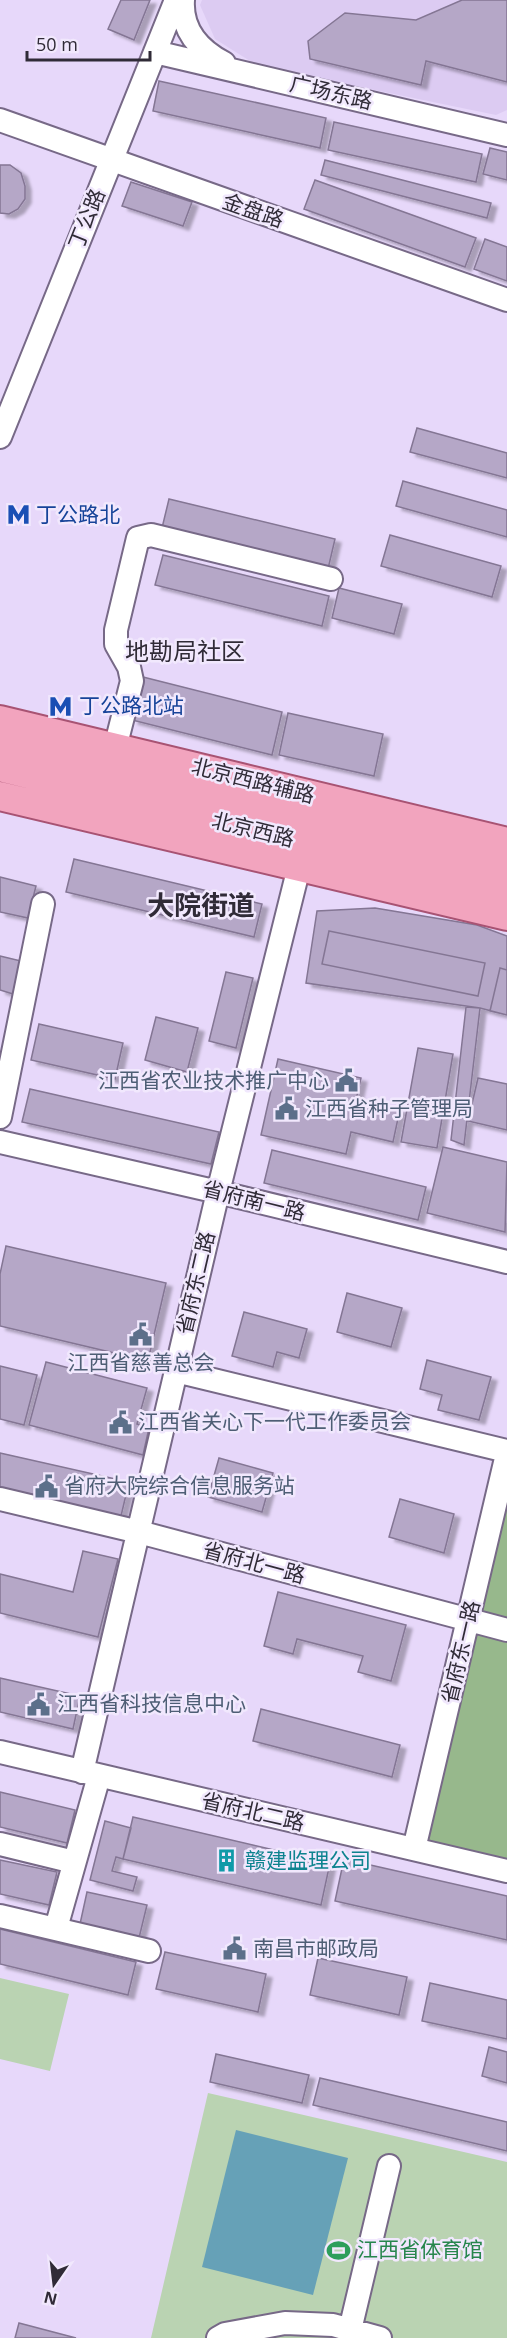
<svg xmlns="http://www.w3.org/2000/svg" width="507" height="2338" font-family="'Open Sans','Noto Sans SC',sans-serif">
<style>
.built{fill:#dccbf2}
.green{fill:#bad3b2}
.forest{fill:#97b88c}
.water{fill:#66a1b7}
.building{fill:#b5a7c7;stroke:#847694;stroke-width:1.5;filter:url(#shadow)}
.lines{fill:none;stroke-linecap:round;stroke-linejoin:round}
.minor-casing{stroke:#776987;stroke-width:26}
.major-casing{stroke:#a85373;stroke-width:32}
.minor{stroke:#fff;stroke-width:22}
.major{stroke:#f2a4be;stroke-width:28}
.labels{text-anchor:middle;stroke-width:5;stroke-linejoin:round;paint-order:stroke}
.street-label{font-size:21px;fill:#302b37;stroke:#f1e8fd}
.transit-label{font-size:21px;fill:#164399;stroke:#f1e8fd;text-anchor:start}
.service-label{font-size:21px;fill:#4e5e75;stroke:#f1e8fd;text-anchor:start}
.culture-label{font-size:21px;fill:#0d838f;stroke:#f1e8fd;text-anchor:start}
.leisure-label{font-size:21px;fill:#27864d;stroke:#f1e8fd;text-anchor:start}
.quarter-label{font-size:24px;fill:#302b37;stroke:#f1e8fd}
.district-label{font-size:27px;font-weight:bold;fill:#302b37;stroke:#f1e8fd}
</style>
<defs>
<filter id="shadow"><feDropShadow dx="6" dy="4" stdDeviation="1.5" flood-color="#0004"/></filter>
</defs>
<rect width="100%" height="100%" fill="#e7d8fa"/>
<!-- built -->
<path class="built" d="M202 0H507V110L496 115 258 66 215 39 200 5Z"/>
<!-- green -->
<path class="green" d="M0 1978 69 1994 50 2071 0 2059Z
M208 2093 507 2162V2338H151Z"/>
<!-- forest -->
<path class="forest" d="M507 1470V1864L420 1844Z"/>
<!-- water -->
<path class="water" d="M236 2130 348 2158 313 2295 202 2267Z"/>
<!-- building -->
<path class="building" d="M121 0H150L134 40 108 29Z
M462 0H507V82L426 61 421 85 310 59 308 41 345 13 416 20Z
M159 81 326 118 320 148 153 111Z
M334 122 482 154 476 182 328 150Z
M490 148 507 152V180L483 174Z
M325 160 491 203 487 218 321 175Z
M0 165H10L21 173 25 186V199L18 209 9 214 0 213Z
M315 180 476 238 465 267 304 209Z
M131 182 192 202 183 226 122 206Z
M485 239 507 247V281L474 269Z
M417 428 507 453V478L410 452Z
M403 481 507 510V537L396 506Z
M169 499 335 539 328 569 162 528Z
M390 535 501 566 492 597 381 566Z
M163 555 329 596 322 626 155 585Z
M339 588 402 604 394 634 332 618Z
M143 677 282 712 272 755 132 720Z
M288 713 383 734 374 776 279 755Z
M74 859 262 904 254 937 66 892Z
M0 877 36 886 28 918 0 912Z
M375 908 477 925 507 936V1015L480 1008 306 983 317 911Z
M329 931 485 963 478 996 322 964Z
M0 956 21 961 13 994 0 990Z
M500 968 507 970V1015L490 1011Z
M226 972 253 978 236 1048 209 1041Z
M466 1007 480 1008 464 1145 451 1140Z
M156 1017 198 1028 187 1072 145 1060Z
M39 1024 123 1043 115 1079 31 1060Z
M418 1048 453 1054 437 1148 401 1142Z
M278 1059 361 1078 356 1100 400 1109 393 1142 351 1132 346 1154 261 1135Z
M478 1078 507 1084V1130L468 1121Z
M30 1089 219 1132 211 1164 22 1122Z
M443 1147 507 1162 505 1232 427 1213Z
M272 1150 426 1187 418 1220 264 1183Z
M6 1246 166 1283 148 1361 0 1326V1274Z
M347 1293 402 1308 391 1347 337 1332Z
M244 1312 307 1329 299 1358 277 1352 273 1367 232 1356Z
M427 1360 491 1377 479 1420 438 1410 442 1395 420 1389Z
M46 1362 147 1388 137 1424 149 1428 143 1455 29 1425Z
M0 1366 37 1375 24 1425 0 1419Z
M0 1453 129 1482 121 1516 0 1487Z
M219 1458 273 1473 262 1512 208 1497Z
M400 1499 454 1514 444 1553 389 1537Z
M83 1551 118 1559 98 1637 0 1613V1574L73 1592Z
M278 1592 406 1625 391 1681 358 1672 363 1656 297 1639 293 1654 264 1646Z
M0 1678 80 1696 73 1729 0 1712Z
M261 1709 400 1745 392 1777 253 1741Z
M0 1792 75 1810 67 1843 0 1827Z
M133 1817 330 1863 321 1905 123 1859Z
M105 1821 131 1828 123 1859 116 1857 112 1871 137 1877 133 1891 90 1880Z
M344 1859 507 1896V1940L335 1901Z
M0 1860 57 1872 49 1905 0 1894Z
M87 1892 147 1905 139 1938 80 1924Z
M0 1929 136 1962 128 1995 0 1964Z
M165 1952 266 1974 258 2012 156 1989Z
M318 1958 407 1977 399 2015 310 1995Z
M430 1983 507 2000V2039L422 2021Z
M489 2047 507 2052V2083L482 2076Z
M216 2054 309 2075 302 2103 210 2082Z
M320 2078 507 2122V2151L313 2105Z
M19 2323 76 2338H15Z"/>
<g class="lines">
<defs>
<path id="minor" d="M183 0C181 30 199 50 224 63
M155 52 507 135
M0 120 507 300
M0 437 176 0
M115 748 132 681 129 667 116 644V630L138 538 151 535 331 579
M0 1117 43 904
M0 1142 218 1192 507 1262
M176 1371 507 1451
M0 1499 139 1532 507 1630
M0 1752 507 1871
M82 1772 218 1192 303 851
M0 1844 74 1862
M414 1849 507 1454
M0 1916 149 1951
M58 1921 99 1776
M350 2330 389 2166
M218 2338 225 2334 285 2323 333 2325 380 2338"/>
<path id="major" d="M0 720 507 842
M0 745 507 870
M0 767 507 891
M0 796 507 916"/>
</defs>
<!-- minor casing -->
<use href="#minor" class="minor-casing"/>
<!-- major casing -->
<use href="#major" class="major-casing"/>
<!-- minor -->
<use href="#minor" class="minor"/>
<!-- major -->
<use href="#major" class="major"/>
</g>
<!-- icons -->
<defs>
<symbol id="metro-bare" viewBox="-9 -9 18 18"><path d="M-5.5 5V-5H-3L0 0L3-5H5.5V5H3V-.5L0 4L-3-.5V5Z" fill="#1a4fb4" stroke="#f1e8fd" stroke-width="2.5" paint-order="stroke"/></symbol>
<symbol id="civic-bare" viewBox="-9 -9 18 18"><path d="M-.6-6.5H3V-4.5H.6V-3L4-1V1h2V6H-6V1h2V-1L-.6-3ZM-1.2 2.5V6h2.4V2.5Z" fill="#5c6f8a" stroke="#f1e8fd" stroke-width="2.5" paint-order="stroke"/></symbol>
<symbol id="building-bare" viewBox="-9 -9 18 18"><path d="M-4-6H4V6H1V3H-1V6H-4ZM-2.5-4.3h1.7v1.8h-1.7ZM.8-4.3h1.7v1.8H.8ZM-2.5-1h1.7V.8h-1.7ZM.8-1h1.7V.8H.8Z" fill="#0f9aa8" stroke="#f1e8fd" stroke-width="2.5" paint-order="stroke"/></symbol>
<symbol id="stadium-bare" viewBox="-9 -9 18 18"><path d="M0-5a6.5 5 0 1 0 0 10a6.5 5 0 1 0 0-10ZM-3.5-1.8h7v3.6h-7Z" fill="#2e9e5b" stroke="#f1e8fd" stroke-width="2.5" paint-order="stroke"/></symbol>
</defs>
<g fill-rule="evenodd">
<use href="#metro-bare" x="2" y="498" width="33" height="33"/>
<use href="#metro-bare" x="44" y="690" width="33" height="33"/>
<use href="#civic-bare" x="330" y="1064" width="33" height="33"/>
<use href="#civic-bare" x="270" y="1092" width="33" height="33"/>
<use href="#civic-bare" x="124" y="1318" width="33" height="33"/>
<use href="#civic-bare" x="104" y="1406" width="33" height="33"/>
<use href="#civic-bare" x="30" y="1470" width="33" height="33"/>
<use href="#civic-bare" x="22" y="1688" width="33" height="33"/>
<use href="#building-bare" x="210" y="1844" width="33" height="33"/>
<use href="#civic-bare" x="218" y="1932" width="33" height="33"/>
<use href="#stadium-bare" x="322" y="2234" width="33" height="33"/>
</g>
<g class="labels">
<!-- street labels -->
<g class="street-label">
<text transform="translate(331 93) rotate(13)" y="7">广场东路</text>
<text transform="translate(253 211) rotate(19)" y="7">金盘路</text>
<text transform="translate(87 219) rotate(-68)" y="7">丁公路</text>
<text transform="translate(253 781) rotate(14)" y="7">北京西路辅路</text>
<text transform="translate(253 830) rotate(14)" y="7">北京西路</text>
<text transform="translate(254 1201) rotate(14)" y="7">省府南一路</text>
<text transform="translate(196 1283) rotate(-77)" y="7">省府东二路</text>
<text transform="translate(254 1563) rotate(15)" y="7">省府北一路</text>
<text transform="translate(461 1652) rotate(-77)" y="7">省府东一路</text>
<text transform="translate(253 1812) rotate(13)" y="7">省府北二路</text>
</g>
<!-- transit labels -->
<g class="transit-label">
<text x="36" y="522">丁公路北</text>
<text x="79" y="713">丁公路北站</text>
</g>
<!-- service labels -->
<g class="service-label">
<text x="329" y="1088" text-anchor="end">江西省农业技术推广中心</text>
<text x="305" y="1116">江西省种子管理局</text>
<text x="141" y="1370" text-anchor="middle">江西省慈善总会</text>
<text x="138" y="1429">江西省关心下一代工作委员会</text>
<text x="64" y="1493">省府大院综合信息服务站</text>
<text x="57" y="1711">江西省科技信息中心</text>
<text x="253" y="1956">南昌市邮政局</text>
</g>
<!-- culture labels -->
<g class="culture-label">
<text x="245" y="1868">赣建监理公司</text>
</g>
<!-- leisure labels -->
<g class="leisure-label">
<text x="357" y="2257">江西省体育馆</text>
</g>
<!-- quarter labels -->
<g class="quarter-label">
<text x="185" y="660">地勘局社区</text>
</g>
<!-- district labels -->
<g class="district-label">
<text x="201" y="915">大院街道</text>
</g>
</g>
<!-- north arrow -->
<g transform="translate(54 2284) rotate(194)" stroke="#f1e8fd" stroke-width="4.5" paint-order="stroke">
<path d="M0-4.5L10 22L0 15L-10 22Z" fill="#302b37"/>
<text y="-9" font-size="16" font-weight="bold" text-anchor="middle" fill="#302b37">N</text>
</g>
<!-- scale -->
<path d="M27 51v9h123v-9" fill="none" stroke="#302b37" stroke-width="3"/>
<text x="36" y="51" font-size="18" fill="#302b37" stroke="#f1e8fd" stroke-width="4.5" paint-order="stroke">50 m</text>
</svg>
